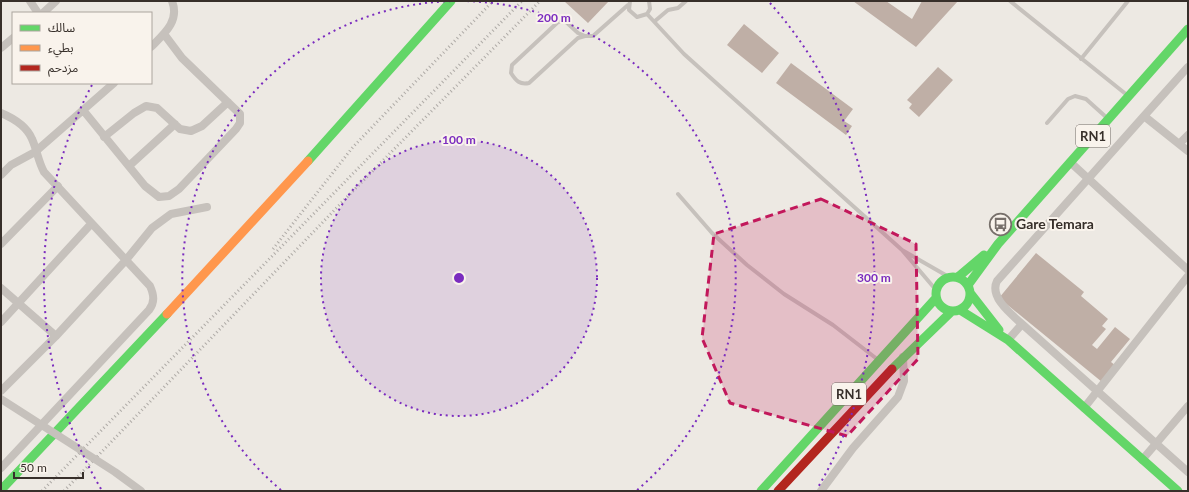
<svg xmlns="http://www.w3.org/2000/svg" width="1189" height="492" font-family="Lato,'Noto Sans Arabic',sans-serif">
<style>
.building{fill:#bfafa6}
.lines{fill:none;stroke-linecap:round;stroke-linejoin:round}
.lane{stroke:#c6c1bc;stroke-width:4}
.street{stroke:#c6c1bc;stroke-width:8}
.fast{stroke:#63d668;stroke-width:9}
.slow{stroke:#ff974d;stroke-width:9}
.jam{stroke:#b3261e;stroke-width:9}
.rail{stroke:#aeaaa6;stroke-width:3;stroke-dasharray:1 3;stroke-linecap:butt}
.street-bridge{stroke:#c6c1bc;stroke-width:8}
.marked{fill:#c2185b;fill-opacity:0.2;stroke:#c2185b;stroke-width:3;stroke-dasharray:8 5;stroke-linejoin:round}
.ring{fill:none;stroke:#7b2cbf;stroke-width:2;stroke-dasharray:2 4}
.labels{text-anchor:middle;stroke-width:4;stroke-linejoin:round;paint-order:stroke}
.shield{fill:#f9f3ec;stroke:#716a64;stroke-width:1}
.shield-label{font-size:13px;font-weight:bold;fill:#372f2a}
.poi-label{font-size:14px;font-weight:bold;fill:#372f2a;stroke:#f9f3ec;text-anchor:start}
.centre{fill:#7b2cbf;stroke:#f9f3ec;stroke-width:2}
.ring-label{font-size:12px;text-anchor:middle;font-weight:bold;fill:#7b2cbf;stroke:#f9f3ec;stroke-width:4;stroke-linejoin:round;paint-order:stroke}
</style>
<rect width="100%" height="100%" fill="#ede9e3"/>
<!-- building -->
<path class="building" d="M564 1H609L588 23Z
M853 1H886L912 19 922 1H958L916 47Z
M744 24 779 53 762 73 727 45Z
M791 63 853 109 844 121 852 126 846 135 776 83Z
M938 67 953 80 919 117 909 108 912 104 907 100Z
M1036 253 1084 292 1081 296 1108 319 1102 326 1106 329 1092 345 1097 349 1115 327 1130 339 1111 362 1116 366 1102 382 999 298Z"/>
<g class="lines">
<!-- lane -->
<path class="lane" d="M630 1 629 10 637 17 647 14 650 9 649 1
M1010 1 1127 95
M647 14 684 54 902 250
M655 21 668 10 678 8 686 1
M585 36 578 38 529 83C520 85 516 81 511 73L512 65 558 22 565 21 578 33 585 36H593L628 5
M1081 59 1128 1
M1047 123 1068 99 1075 96 1086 99 1106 117
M678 194 712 233 747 265 784 294 833 325 877 359
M936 290 902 250 949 277"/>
<!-- street -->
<path class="street" d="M30 1 38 13
M43 13 56 1
M151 47C164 34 180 21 172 1
M1 48 13 38
M1188 67 1144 116 1188 151
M83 110 145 186 159 197 169 196 179 189 236 129 240 123V114L182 58 164 34
M1 113C13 118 27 127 32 139 37 150 38 161 44 172L150 286C154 295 155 302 149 310L1 468
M104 137 134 113 146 106 157 108 180 129 191 131 202 126 228 102
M1179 144 1188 135
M1070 162 1188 270
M129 166 175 124
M1 175 11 165 35 152 114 83
M1 244 58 186
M1 288 56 336
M1 322 91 224
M1022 324 1188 472
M1008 340 1022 324C1011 314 989 297 997 281L1144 116
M1 391 56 336 126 260 152 228 171 214 207 207
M1084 408 1188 276
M1142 460 1188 406
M821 491 853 448 898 397 904 381 903 357"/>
<!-- fast -->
<path class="fast" d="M308 161 451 1
M936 294a17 17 0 1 1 34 0a17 17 0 1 1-34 0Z
M958 277 984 255
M968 285 998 244 1188 29
M971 294 999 330
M960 310 1008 340 1178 491
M892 369 952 311
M1 490 167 314
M761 491 936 298"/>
<!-- slow -->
<path class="slow" d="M167 314 308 161"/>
<!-- jam -->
<path class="jam" d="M778 491 892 369"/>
<!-- rail -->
<path class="rail" d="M273 249 353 147 493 1
M42 491 522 1
M64 491 348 196 540 1"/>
<!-- street-bridge -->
<path class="street-bridge" d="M1 399 115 472 141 491"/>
</g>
<!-- marked area -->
<path class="marked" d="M821 199 916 244 918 359 847 436 730 403 702 338 714 234Z"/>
<!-- distance rings -->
<circle cx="459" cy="278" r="138" fill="#7b2cbf" fill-opacity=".12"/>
<g class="ring">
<circle cx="459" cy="278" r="138"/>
<path d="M281 490A277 277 0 0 1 457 1M461 1A277 277 0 0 1 637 490"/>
<path d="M101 489A415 415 0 0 1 93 83M770 3A415 415 0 0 1 817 489"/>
</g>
<!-- icons -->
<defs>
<symbol id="bus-ring" viewBox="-11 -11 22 22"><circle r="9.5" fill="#f9f3ec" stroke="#77706b" stroke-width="1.5"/><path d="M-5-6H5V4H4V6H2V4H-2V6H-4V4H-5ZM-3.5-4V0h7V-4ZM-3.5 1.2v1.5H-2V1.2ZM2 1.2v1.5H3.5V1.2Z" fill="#77706b"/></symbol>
</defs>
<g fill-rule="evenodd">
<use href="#bus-ring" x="988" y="212" width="25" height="25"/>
</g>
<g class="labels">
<!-- shield labels -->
<g class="shield">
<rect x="1076" y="125" width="34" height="22" rx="3"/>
<rect x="832" y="383" width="34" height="22" rx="3"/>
</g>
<g class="shield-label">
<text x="1093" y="141">RN1</text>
<text x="849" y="399">RN1</text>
</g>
<!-- poi labels -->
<g class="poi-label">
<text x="1016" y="229">Gare Temara</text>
</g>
</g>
<circle cx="459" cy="278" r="6" class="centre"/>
<g class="ring-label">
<text x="554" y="22">200 m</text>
<text x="459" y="144">100 m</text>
<text x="874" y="282">300 m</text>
</g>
<!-- border -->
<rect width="1189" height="492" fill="none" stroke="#372f2a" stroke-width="4"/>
<!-- legend -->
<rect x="12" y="12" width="140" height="72" fill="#f9f3ec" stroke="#aba59e"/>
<rect x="20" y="25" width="20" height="6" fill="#63d668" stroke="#aba59e"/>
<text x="48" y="32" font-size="12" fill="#372f2a">سالك</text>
<rect x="20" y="45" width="20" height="6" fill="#ff974d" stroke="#aba59e"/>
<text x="48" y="52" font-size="12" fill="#372f2a">بطيء</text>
<rect x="20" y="65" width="20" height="6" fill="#b3261e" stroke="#aba59e"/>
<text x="48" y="72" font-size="12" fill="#372f2a">مزدحم</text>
<!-- scale -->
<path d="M14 472v6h69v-6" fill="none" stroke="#372f2a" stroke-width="2"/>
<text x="20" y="472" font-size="12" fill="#372f2a" stroke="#f9f3ec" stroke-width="3" paint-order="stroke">50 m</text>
</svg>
